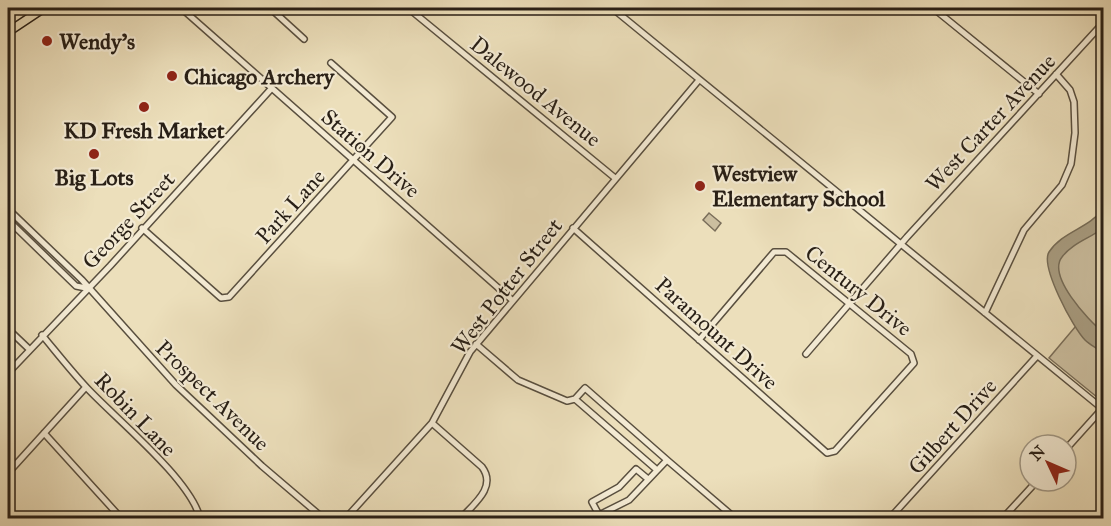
<svg xmlns="http://www.w3.org/2000/svg" width="1111" height="526" font-family="'IM FELL Great Primer',serif">
<style>
.green{fill:#cbbe9f;stroke:#7a6e5a;stroke-width:1.5}
.water{fill:#a99e83;stroke:#756b57;stroke-width:1.5}
.lines{fill:none;stroke-linecap:round;stroke-linejoin:round}
.minor-casing{stroke:#594f3f;stroke-width:8}
.major-casing{stroke:#281f16;stroke-width:10}
.minor{stroke:#f3ead3;stroke-width:5}
.major{stroke:#ecdfbb;stroke-width:7}
.poi-dot{fill:#8f2418;stroke:#f3ead3;stroke-width:2}
.labels{text-anchor:middle;stroke-width:4.5;stroke-linejoin:round;paint-order:stroke}
.poi-label{font-size:22px;font-weight:bold;fill:#281f16;stroke:#f3ead3;text-anchor:start}
.street-label{font-size:22px;fill:#281f16;stroke:#f3ead3}
</style>
<rect width="100%" height="100%" fill="#ecdfbb"/>
<filter id="stains"><feTurbulence type="fractalNoise" baseFrequency=".00333" numOctaves="4"/><feColorMatrix values="0 0 0 0 .2 0 0 0 0 .09 0 0 0 0 .02 0 0 0 .5 -.17"/></filter>
<radialGradient id="worn" r=".72"><stop offset=".6" stop-color="#630" stop-opacity="0"/><stop offset="1" stop-color="#630" stop-opacity=".3"/></radialGradient>
<!-- green -->
<path class="green" d="M709 213 721 223 715 231 703 220Z
M1103 219V402L1049 358 1081 320 1054 275 1059 252Z"/>
<!-- water -->
<path class="water" d="M1103 209V228C1091 238 1072 243 1062 257 1047 276 1088 320 1103 332V353C1097 348 1090 345 1085 340 1073 328 1040 266 1049 252 1063 231 1088 229 1103 209Z"/>
<g class="lines">
<defs>
<path id="minor" d="M181 8 512 300
M270 8 304 39
M408 8 615 178
M612 8 1104 410
M933 8 1039 94
M8 209 82 280 176 385 262 466 323 518
M8 220 76 286 86 288
M142 228 221 298 229 297 392 117 331 63
M573 228 827 453 835 451 914 363 911 354 786 252H774L699 340
M985 313 1024 230 1062 185 1071 164 1075 133 1074 102 1070 90 1056 74
M8 329 29 349
M42 335C57 353 71 371 87 388 117 420 190 479 200 518
M476 344 518 380 567 401 575 399 657 470
M806 354 907 237 1104 22
M8 373 110 266 271 89
M575 399 585 388 667 460
M432 423 482 467C497 487 474 504 461 518
M44 433 121 518
M1066 449 1102 409
M8 473 86 387
M648 479 636 469 619 487 592 502 599 515 629 500 667 460 735 518
M346 518 432 423 470 352 699 80
M890 518 1037 356
M1003 518 1037 481"/>
<path id="major" d="M8 32 44 8"/>
</defs>
<!-- minor casing -->
<use href="#minor" class="minor-casing"/>
<!-- major casing -->
<use href="#major" class="major-casing"/>
<!-- minor -->
<use href="#minor" class="minor"/>
<!-- major -->
<use href="#major" class="major"/>
</g>
<!-- markers -->
<g class="poi-dot">
<circle cx="47" cy="41" r="6"/>
<circle cx="172" cy="76" r="6"/>
<circle cx="144" cy="107" r="6"/>
<circle cx="94" cy="154" r="6"/>
<circle cx="700" cy="186" r="6"/>
</g>
<g class="labels">
<!-- poi labels -->
<g class="poi-label">
<text x="59" y="49">Wendy's</text>
<text x="184" y="84">Chicago Archery</text>
<text x="144" y="138" text-anchor="middle">KD Fresh Market</text>
<text x="712" y="181">Westview<tspan x="712" dy="25">Elementary School</tspan></text>
<text x="94" y="185" text-anchor="middle">Big Lots</text>
</g>
<!-- street labels -->
<g class="street-label">
<text transform="translate(536 91) rotate(39)" y="8">Dalewood Avenue</text>
<text transform="translate(990 122) rotate(-47)" y="8">West Carter Avenue</text>
<text transform="translate(371 153) rotate(41)" y="8">Station Drive</text>
<text transform="translate(290 206) rotate(-48)" y="8">Park Lane</text>
<text transform="translate(128 220) rotate(-47)" y="8">George Street</text>
<text transform="translate(506 286) rotate(-52)" y="8">West Potter Street</text>
<text transform="translate(859 290) rotate(39)" y="8">Century Drive</text>
<text transform="translate(717 333) rotate(42)" y="8">Paramount Drive</text>
<text transform="translate(213 395) rotate(44)" y="8">Prospect Avenue</text>
<text transform="translate(136 414) rotate(46)" y="8">Robin Lane</text>
<text transform="translate(952 426) rotate(-48)" y="8">Gilbert Drive</text>
</g>
</g>
<!-- margin -->
<rect width="1111" height="526" fill="none" stroke="#ecdfbb" stroke-width="30"/>
<rect x="9" y="9" width="1093" height="508" fill="none" stroke="#281f16" stroke-width="3"/>
<rect x="15" y="15" width="1081" height="496" fill="none" stroke="#281f16" stroke-width="1.5"/>
<!-- north arrow -->
<g transform="translate(1048 463) rotate(314)"><circle r="28" fill="#f3ead3" stroke="#a29987" stroke-width="1.5"/>
<path d="M0-4.5L10 22L0 15L-10 22Z" fill="#8f2418"/>
<text y="-9" font-size="16" font-weight="bold" text-anchor="middle" fill="#281f16">N</text>
</g>
<rect width="100%" height="100%" filter="url(#stains)"/>
<rect width="100%" height="100%" fill="url(#worn)"/>
</svg>
